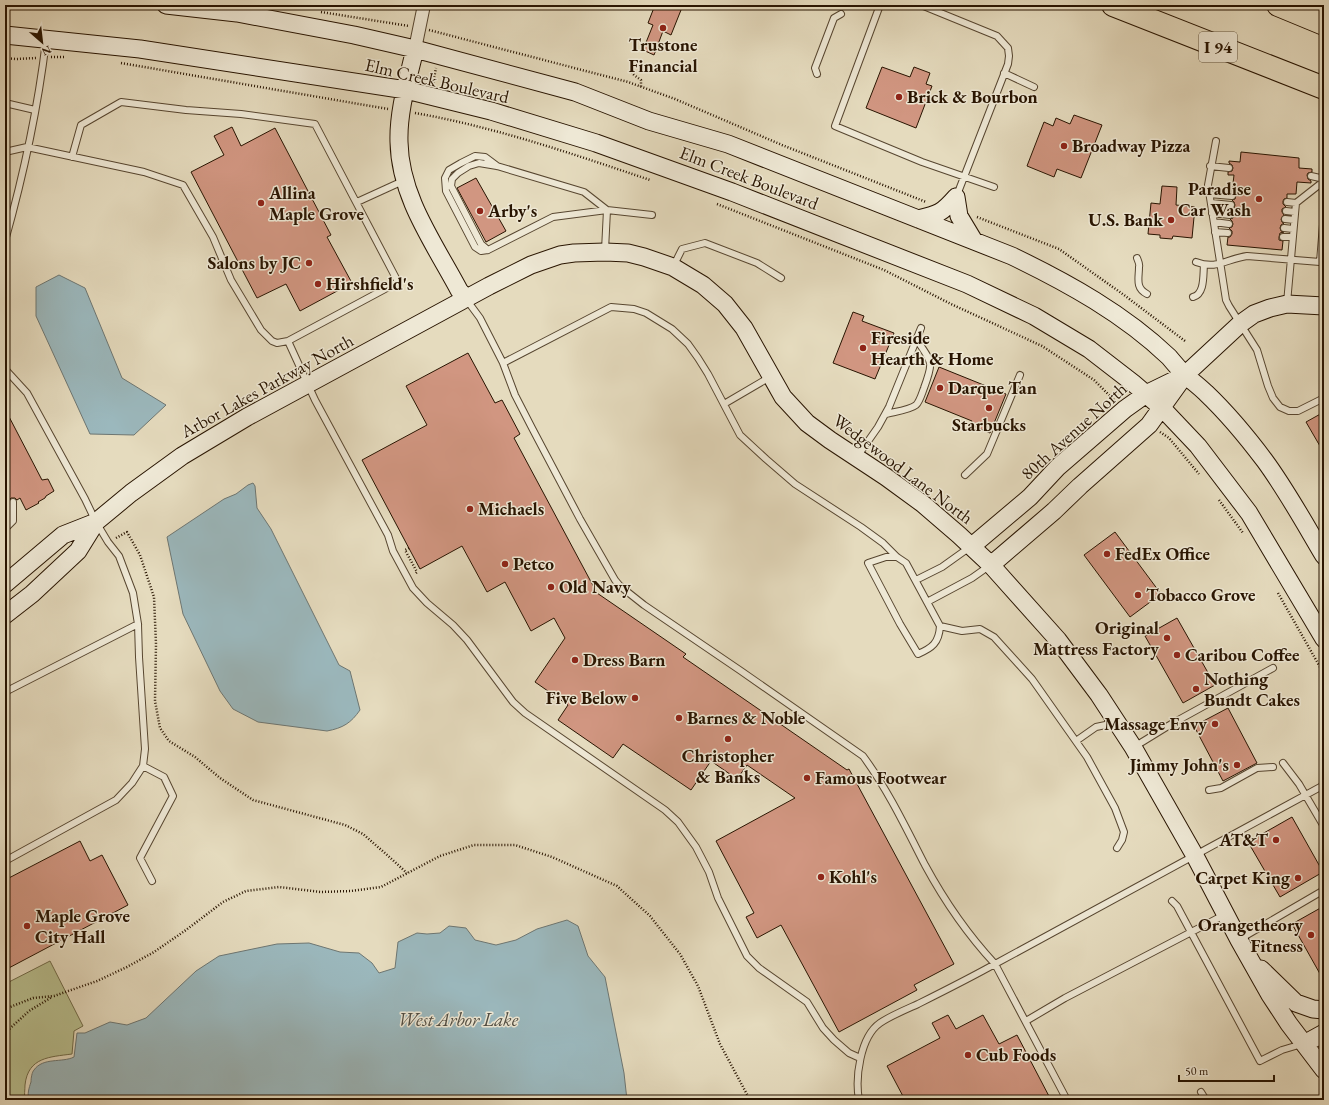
<svg xmlns="http://www.w3.org/2000/svg" width="1329" height="1105" font-family="'EB Garamond',serif">
<style>
.green{fill:#b8bf8f;stroke:#706a48}
.water{fill:#9bb8bd;stroke:#6d7672}
.building{fill:#d19681;stroke:#281401}
.lines{fill:none;stroke-linecap:round;stroke-linejoin:round}
.lane-casing{stroke:#574630;stroke-width:8}
.street-casing{stroke:#574630;stroke-width:14}
.secondary-casing{stroke:#281401;stroke-width:19}
.highway-casing{stroke:#281401;stroke-width:24}
.path{stroke:#281401;stroke-width:2.5;stroke-dasharray:1 2;stroke-linecap:butt}
.lane{stroke:#eee8d5;stroke-width:6}
.street{stroke:#eee8d5;stroke-width:12}
.secondary{stroke:#eee8d5;stroke-width:17}
.highway{stroke:#e5dbbe;stroke-width:22}
.poi-dot{fill:#8f2418;stroke:#eee8d5;stroke-width:1.5}
.labels{text-anchor:middle;stroke-width:3;stroke-linejoin:round;paint-order:stroke}
.shield{fill:#eee8d5;stroke:#635441;stroke-width:1}
.shield-label{font-size:17px;font-weight:bold;fill:#281401}
.poi-label{font-size:18px;font-weight:bold;fill:#281401;stroke:#eee8d5;text-anchor:start}
.street-label{font-size:18px;fill:#281401;stroke:#eee8d5}
.water-label{font-size:19px;font-style:italic;fill:#504d43;stroke:#eee8d5}
</style>
<rect width="100%" height="100%" fill="#e5dbbe"/>
<filter id="stains"><feTurbulence type="fractalNoise" baseFrequency=".005" numOctaves="4"/><feColorMatrix values="0 0 0 0 .2 0 0 0 0 .09 0 0 0 0 .02 0 0 0 .5 -.17"/></filter>
<radialGradient id="worn" r=".72"><stop offset=".6" stop-color="#630" stop-opacity="0"/><stop offset="1" stop-color="#630" stop-opacity=".3"/></radialGradient>
<!-- green -->
<path class="green" d="M50 961 83 1026 74 1031 72 1054C50 1057 28 1057 25 1085 25 1090 24 1095 25 1100H5V984Z"/>
<!-- water -->
<path class="water" d="M59 275 85 288 122 378 166 405 134 435 90 434 36 316V287Z
M253 483 255 486 257 508 271 529 339 665 350 671 360 710C351 723 343 728 327 731L258 722 233 709 220 691 183 614 167 537 224 499 236 494 248 485Z
M567 920 578 926 588 956 605 977 624 1073 627 1100H29C27 1094 29 1088 31 1082 31 1078 32 1072 34 1070 43 1057 62 1063 74 1057L77 1033H85L110 1022 127 1025 146 1018 196 971 219 956 277 944 309 943 340 952 359 953 372 963 379 973 395 968 398 942 417 933 427 934 440 933 449 926 466 928 475 940 496 945 516 940 537 929Z"/>
<!-- building -->
<path class="building" d="M655 5H683L671 35 663 31 654 55 643 50 653 25 648 23Z
M882 67 910 77 914 67 930 73 926 84 932 86 916 128 866 108Z
M1074 115 1102 125 1081 178 1057 169 1054 177 1027 166 1044 122 1053 126 1056 118 1070 124Z
M232 127 241 146 275 128 331 235 327 237 352 283 300 311 286 284 257 298 191 172 224 155 214 136Z
M1241 152 1299 158V168L1312 169V172L1308 173 1307 175 1308 179 1311 181V183L1297 182 1296 194H1287V198L1284 199 1283 201V204L1286 207 1282 209V212L1284 215 1281 219 1282 222 1284 223 1281 225 1280 228 1281 231 1284 232 1280 233 1279 237V240L1283 241 1282 250 1227 245 1228 237H1230L1232 234V231L1229 228 1232 227 1233 224 1232 221 1230 219 1233 218 1234 215 1231 209 1234 208 1235 205 1234 202 1232 200 1235 199 1236 196 1235 193 1232 192 1234 175H1228V172L1232 171 1233 168 1232 165 1229 163V161L1240 162Z
M476 178 506 231 486 242 457 188Z
M1162 186 1177 187 1176 205 1195 207 1192 238 1173 236 1172 239 1160 238V235L1148 234 1151 203 1160 204Z
M853 312 864 316 862 321 894 333 875 379 833 363Z
M468 353 495 403 502 400 520 434 514 438 597 593 686 654 683 657 847 770 849 769 954 964 914 985 917 990 839 1032 781 925 757 938 746 917 754 913 716 841 795 798 747 765 737 779 711 761 691 790 623 744 613 758 558 720 568 705 535 682 565 638 554 618 531 631 505 582 487 592 462 546 420 569 362 460 427 425 406 386Z
M939 367 1006 394 990 433 971 425 972 421 925 402Z
M5 409 42 480 48 479 54 491 46 496 45 498 38 502 39 503 26 510 20 498 17 500 15 498H11L9 500 8 504 5 506Z
M1324 412V453L1306 422Z
M1115 532 1161 594 1130 617 1084 555Z
M1177 618 1215 685 1183 703 1145 636Z
M1228 708 1257 763 1223 781 1194 726Z
M1292 817 1323 872 1280 897 1248 842Z
M80 841 90 861 102 855 128 905 5 970V880Z
M1324 906V981L1292 924Z
M948 1015 956 1029 983 1015 999 1044 1017 1035 1051 1100H905L887 1066 940 1038 932 1023Z"/>
<g class="lines">
<defs>
<path id="lane" d="M880 5 835 126 922 162 994 187
M921 5 997 36 1008 48 1009 56 1008 64 957 195
M1004 73 1034 87
M817 74 815 68 834 18 841 14
M5 103 35 110
M1216 141 1208 185 1226 300 1229 306 1257 350 1268 386 1273 398 1280 407 1289 411H1298L1324 398
M5 152 27 147 144 172 183 185 213 237 231 280 261 330 272 341 277 343 288 341 315 400 388 535 393 551 413 588 427 603 453 625 467 640 513 702 525 713 665 810 678 822 696 847 709 872 718 898 747 956 759 968 807 1002 823 1028 834 1040 849 1053 860 1058
M72 157 81 125 121 102 186 110 241 114 315 124 398 282 288 341
M497 166 485 157 475 156 461 163 449 170 445 178 446 191 475 247 481 251 488 250 553 217 607 210 652 215
M1210 166 1229 168
M1311 176 1320 178 1324 180
M1209 194 1232 196
M357 202 403 181
M1287 202 1296 203
M1211 203 1231 205
M1286 211 1295 212
M1212 213 1230 215
M1285 219 1294 220
M1214 222 1229 224
M1284 228 1293 229
M1215 232 1228 233
M1283 237H1292
M5 241C23 177 38 107 46 41
M488 250 481 244 451 186 452 179 458 173 469 166 479 163 497 166 584 192 607 210 605 250
M1137 258C1138 261 1140 264 1139 267 1139 278 1135 288 1147 294
M1196 262C1217 270 1226 259 1247 256L1320 262H1324
M1320 262 1324 212
M674 265 682 249 705 243 757 263 781 278
M1193 297C1205 294 1203 275 1204 265
M466 299 480 318 503 363 515 395 532 428 580 519 615 580 620 586 644 605 741 671 863 756C888 790 906 828 925 865 944 900 968 935 995 964L1067 1100
M1287 303 1296 203 1324 181
M503 363 611 307 634 309 646 313 672 329 688 344 698 358 708 374 740 435 766 459 795 484 861 527 883 543 897 557 906 563 940 626 962 631 980 629 994 637 1032 679 1087 757 1115 808 1124 832 1122 840 1117 848
M5 369 27 393 85 499 96 522 108 542 119 556 133 593 138 624 139 657 145 749 143 766 132 783 116 800 5 861
M724 404 770 377
M886 414C893 412 910 410 916 405 920 401 922 393 924 388 934 361 932 363 917 340
M857 457 878 427 889 407 921 328
M965 475 987 454 1020 375
M5 529 13 521V502
M897 557H886L868 563 900 624 918 654C932 648 939 643 940 626
M916 580 942 567 970 547
M927 602 972 578 989 566
M5 692 138 624
M1076 741 1096 727 1115 723
M1134 747 1173 723 1273 668
M1283 763 1299 784 1323 825
M143 766 164 777 173 796 140 858 152 881
M1209 790 1221 788 1257 768 1273 767
M1172 901 1177 906 1260 1061 1282 1050 1302 1044
M1240 939 1324 890
M1026 1021 1065 998 1224 915
M1201 1092 1206 1100
M859 1100C855 1078 860 1037 880 1023 890 1016 907 1009 918 1004 944 991 970 978 995 964L1324 785"/>
<path id="street" d="M415 49 424 5"/>
<path id="secondary" d="M166 5 237 13 354 35 415 49 575 92 649 121 728 144 1012 256C1068 283 1124 314 1169 357 1174 363 1179 369 1185 375 1192 381 1199 386 1206 393 1227 413 1247 437 1265 461 1287 491 1305 524 1324 556
M5 35 140 49 406 90 491 111 596 143 732 192 967 284 1034 316 1089 349 1133 383 1162 408 1198 446 1249 513 1324 639
M415 49C408 79 398 111 399 142 400 197 434 243 459 290L466 299
M956 197 959 216 974 241
M918 219C939 214 942 213 956 197
M972 546 1030 497 1058 467 1125 409 1146 394 1183 376
M991 565 1054 511 1080 486 1149 425 1185 375 1240 324 1254 314 1270 308 1287 304 1324 306
M5 584 63 535 96 522 131 493 182 456 247 417 489 286 531 265 560 255 574 253 605 252 628 253 644 257 673 267 703 285 725 304 744 328 783 397 807 423 830 440 886 477 923 504 959 535 991 565 1058 640 1099 695 1133 747 1195 856 1239 940 1270 995 1289 1024 1324 1070
M5 615 32 594 78 551 96 522
M1261 969 1296 1003 1313 1009 1324 1010
M1304 1044 1324 1033"/>
<path id="highway" d="M1113 5 1324 88
M1278 5 1324 24"/>
</defs>
<!-- lane casing -->
<use href="#lane" class="lane-casing"/>
<!-- street casing -->
<use href="#street" class="street-casing"/>
<!-- secondary casing -->
<use href="#secondary" class="secondary-casing"/>
<!-- highway casing -->
<use href="#highway" class="highway-casing"/>
<!-- path -->
<path class="path" d="M321 12 409 26
M429 30 628 82 675 99 782 145 926 202
M51 57H64
M5 58 16 59 36 58
M631 60C630 73 631 73 641 80V87
M121 63 388 109
M433 83 436 68
M415 113C495 127 573 154 650 180
M717 204 884 270 951 304 1042 346 1094 380 1114 400
M977 217 1059 249 1124 295 1185 341
M1160 432 1169 438 1199 474
M1219 500 1243 533
M116 538 127 532 140 555 154 597 156 644 155 701 160 728 169 741 195 757 220 778 253 800 345 825 363 834 386 854 407 873
M409 548 405 550 417 572 415 574
M1278 593 1324 674
M5 1009 33 998 54 996 97 981 127 967 154 952 186 930 223 902 246 891 279 887 321 892 351 891 381 887 440 856 474 845H515L552 857 617 886 650 916 680 954 698 986 720 1044 750 1100
M5 1033 29 1011 52 997"/>
<!-- lane -->
<use href="#lane" class="lane"/>
<!-- street -->
<use href="#street" class="street"/>
<!-- secondary -->
<use href="#secondary" class="secondary"/>
<!-- highway -->
<use href="#highway" class="highway"/>
</g>
<!-- markers -->
<g class="poi-dot">
<circle cx="663" cy="28" r="4"/>
<circle cx="899" cy="97" r="4"/>
<circle cx="1064" cy="146" r="4"/>
<circle cx="1259" cy="199" r="4"/>
<circle cx="261" cy="203" r="4"/>
<circle cx="480" cy="211" r="4"/>
<circle cx="1171" cy="220" r="4"/>
<circle cx="309" cy="263" r="4"/>
<circle cx="318" cy="284" r="4"/>
<circle cx="863" cy="348" r="4"/>
<circle cx="940" cy="388" r="4"/>
<circle cx="989" cy="408" r="4"/>
<circle cx="470" cy="509" r="4"/>
<circle cx="1107" cy="554" r="4"/>
<circle cx="505" cy="564" r="4"/>
<circle cx="551" cy="587" r="4"/>
<circle cx="1138" cy="595" r="4"/>
<circle cx="1167" cy="638" r="4"/>
<circle cx="1177" cy="655" r="4"/>
<circle cx="575" cy="660" r="4"/>
<circle cx="1196" cy="689" r="4"/>
<circle cx="635" cy="698" r="4"/>
<circle cx="679" cy="718" r="4"/>
<circle cx="1215" cy="724" r="4"/>
<circle cx="728" cy="739" r="4"/>
<circle cx="1237" cy="765" r="4"/>
<circle cx="807" cy="778" r="4"/>
<circle cx="1276" cy="840" r="4"/>
<circle cx="821" cy="877" r="4"/>
<circle cx="1298" cy="878" r="4"/>
<circle cx="27" cy="926" r="4"/>
<circle cx="1311" cy="935" r="4"/>
<circle cx="968" cy="1055" r="4"/>
</g>
<g class="labels">
<!-- shield labels -->
<rect class="shield" x="1199" y="32" width="38" height="30" rx="3"/>
<g class="shield-label">
<text x="1218" y="53">I 94</text>
</g>
<!-- poi labels -->
<g class="poi-label">
<text x="663" y="51" text-anchor="middle">Trustone<tspan x="663" dy="21">Financial</tspan></text>
<text x="907" y="103">Brick &amp; Bourbon</text>
<text x="1072" y="152">Broadway Pizza</text>
<text x="1251" y="195" text-anchor="end">Paradise<tspan x="1251" dy="21">Car Wash</tspan></text>
<text x="269" y="199">Allina<tspan x="269" dy="21">Maple Grove</tspan></text>
<text x="488" y="217">Arby's</text>
<text x="1163" y="226" text-anchor="end">U.S. Bank</text>
<text x="301" y="269" text-anchor="end">Salons by JC</text>
<text x="326" y="290">Hirshfield's</text>
<text x="871" y="344">Fireside<tspan x="871" dy="21">Hearth &amp; Home</tspan></text>
<text x="948" y="394">Darque Tan</text>
<text x="989" y="431" text-anchor="middle">Starbucks</text>
<text x="478" y="515">Michaels</text>
<text x="1115" y="560">FedEx Office</text>
<text x="513" y="570">Petco</text>
<text x="559" y="593">Old Navy</text>
<text x="1146" y="601">Tobacco Grove</text>
<text x="1159" y="634" text-anchor="end">Original<tspan x="1159" dy="21">Mattress Factory</tspan></text>
<text x="1185" y="661">Caribou Coffee</text>
<text x="583" y="666">Dress Barn</text>
<text x="1204" y="685">Nothing<tspan x="1204" dy="21">Bundt Cakes</tspan></text>
<text x="627" y="704" text-anchor="end">Five Below</text>
<text x="687" y="724">Barnes &amp; Noble</text>
<text x="1207" y="730" text-anchor="end">Massage Envy</text>
<text x="728" y="762" text-anchor="middle">Christopher<tspan x="728" dy="21">&amp; Banks</tspan></text>
<text x="1229" y="771" text-anchor="end">Jimmy John's</text>
<text x="815" y="784">Famous Footwear</text>
<text x="1268" y="846" text-anchor="end">AT&amp;T</text>
<text x="829" y="883">Kohl's</text>
<text x="1290" y="884" text-anchor="end">Carpet King</text>
<text x="35" y="922">Maple Grove<tspan x="35" dy="21">City Hall</tspan></text>
<text x="1303" y="931" text-anchor="end">Orangetheory<tspan x="1303" dy="21">Fitness</tspan></text>
<text x="976" y="1061">Cub Foods</text>
</g>
<!-- street labels -->
<g class="street-label">
<text transform="translate(437 81) rotate(13)" y="6">Elm Creek Boulevard</text>
<text transform="translate(749 178) rotate(21)" y="6">Elm Creek Boulevard</text>
<text transform="translate(267 386) rotate(-29)" y="6">Arbor Lakes Parkway North</text>
<text transform="translate(1074 431) rotate(-42)" y="6">80th Avenue North</text>
<text transform="translate(903 469) rotate(37)" y="6">Wedgewood Lane North</text>
</g>
<!-- water labels -->
<g class="water-label">
<text x="458" y="1026">West Arbor Lake</text>
</g>
</g>
<!-- margin -->
<rect width="1329" height="1105" fill="none" stroke="#e5dbbe" stroke-width="20"/>
<rect x="6" y="6" width="1317" height="1093" fill="none" stroke="#281401" stroke-width="2"/>
<rect x="10" y="10" width="1309" height="1085" fill="none" stroke="#281401"/>
<!-- north arrow -->
<g transform="translate(42 42) rotate(152)" stroke="#eee8d5" stroke-width="3" paint-order="stroke">
<path d="M0-3L7 15L0 10L-7 15Z" fill="#281401"/>
<text y="-6" font-size="11" font-weight="bold" text-anchor="middle" fill="#281401">N</text>
</g>
<!-- scale -->
<path d="M1179 1075v6h95v-6" fill="none" stroke="#281401" stroke-width="2"/>
<text x="1185" y="1075" font-size="12" fill="#281401" stroke="#eee8d5" stroke-width="3" paint-order="stroke">50 m</text>
<rect width="100%" height="100%" filter="url(#stains)"/>
<rect width="100%" height="100%" fill="url(#worn)"/>
</svg>
